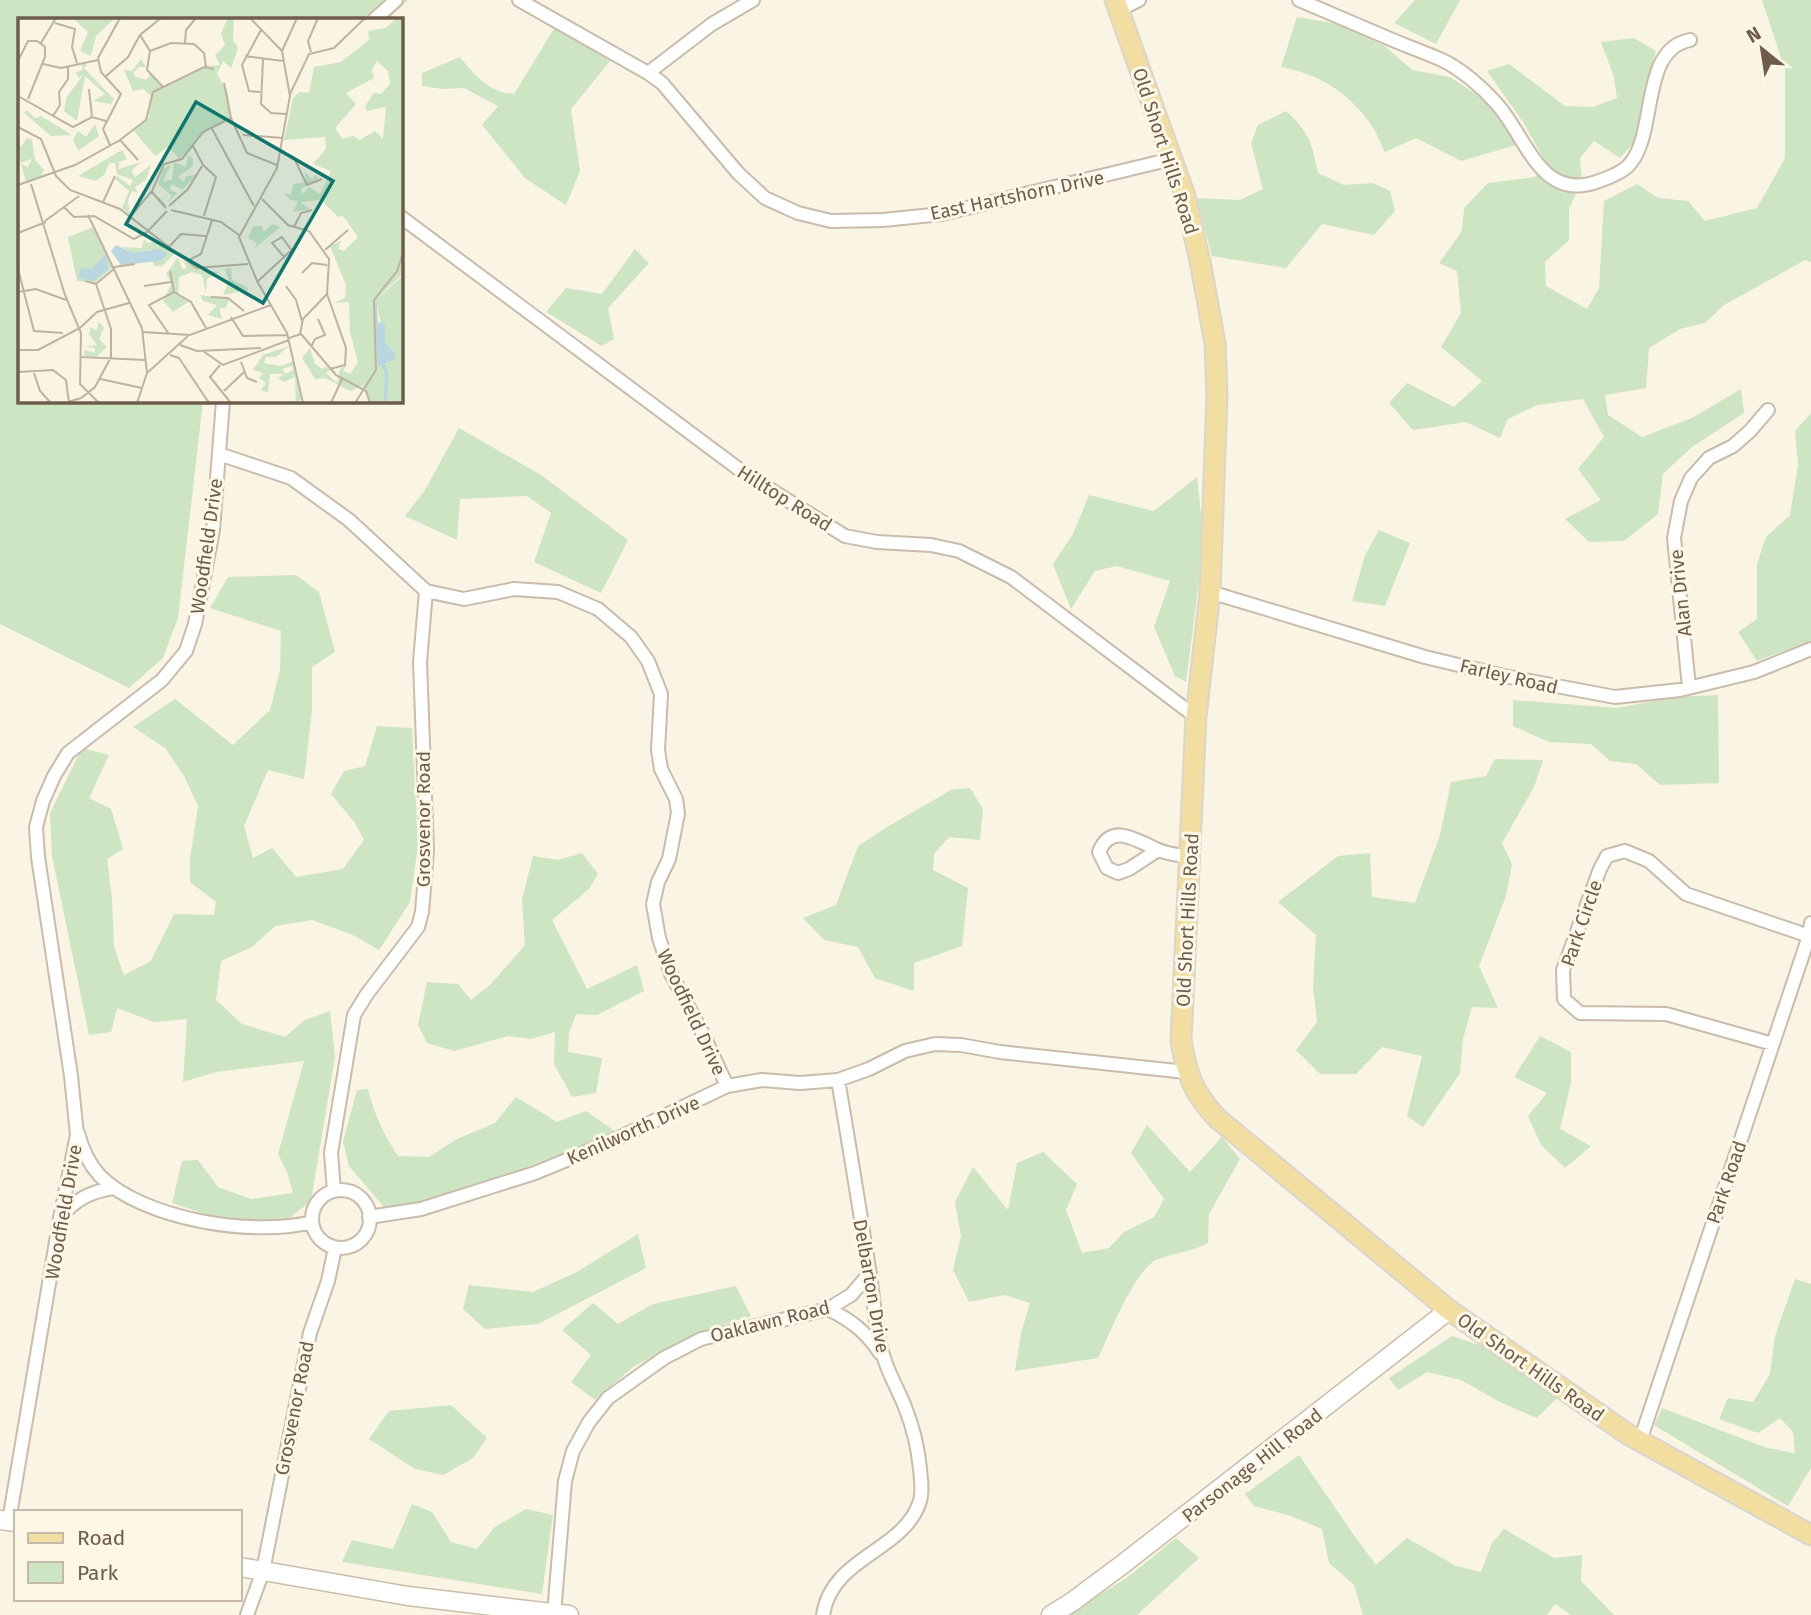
<svg xmlns="http://www.w3.org/2000/svg" width="1811" height="1615" font-family="'Fira Sans',sans-serif">
<style>
.green{fill:#cde5c3}
.lines{fill:none;stroke-linecap:round;stroke-linejoin:round}
.street-casing{stroke:#c9bcab;stroke-width:16}
.secondary-casing{stroke:#ccbda9;stroke-width:21}
.primary-casing{stroke:#dad5d0;stroke-width:23}
.street{stroke:#fff;stroke-width:12}
.secondary{stroke:#fff;stroke-width:18}
.primary{stroke:#f2dea1;stroke-width:19}
.labels{text-anchor:middle;stroke-width:6;stroke-linejoin:round;paint-order:stroke}
.street-label{font-size:19px;fill:#6f5d4c;stroke:#fdf7e8}
.inset-river{fill:none;stroke:#bad6e1;stroke-width:3.5}
.inset-road{fill:none;stroke:#beb3a2;stroke-width:2}
.view{fill:#0f766e;fill-opacity:0.15;stroke:#0f766e;stroke-width:3.5}
.inset-edge{fill:none;stroke:#6f5d4c;stroke-width:3.5}
</style>
<rect width="100%" height="100%" fill="#f9f4e3"/>
<!-- green -->
<path class="green" d="M0 0H408L388 19H19V401H203L178 618 163 658 129 688 0 624Z
M1415 0H1460L1436 44 1394 23Z
M1762 0H1811V262L1805 260 1724 305 1705 323 1680 329 1649 348 1646 388 1605 395 1608 415 1642 437 1692 418 1741 389 1744 413 1692 447 1663 474 1658 514 1624 541 1589 542 1565 519 1601 500 1578 469 1604 437 1583 399 1537 405 1508 419 1500 438 1466 422 1413 430 1389 403 1407 383 1454 407 1482 381 1441 347 1461 313 1457 271 1439 263 1462 231 1464 208 1488 183 1535 177 1546 163 1523 122 1487 71 1509 64 1565 106 1593 107 1617 98 1614 77 1601 42 1634 38 1656 51 1635 141 1620 158 1594 141 1580 158 1582 180 1569 209V240L1545 262 1546 286 1587 309 1599 288 1604 201 1637 184 1658 198 1688 201 1705 221 1757 208 1785 158V70Z
M1297 17 1338 24 1385 46 1412 70 1450 77 1491 104 1516 145 1461 161 1416 138 1385 152C1380 142 1376 131 1369 122 1347 91 1318 74 1281 67Z
M555 27 610 61 571 109 580 171 566 205 526 179 482 125 498 106 464 88 443 89 422 86V73L460 57C474 75 491 94 514 94Z
M1286 111C1309 132 1312 143 1318 173L1344 185 1373 183 1390 191 1395 211 1374 235 1322 224 1286 268 1212 256 1196 198 1240 200 1263 189 1251 143 1258 125Z
M635 249 649 263 608 308 614 339 602 346 546 312 566 288 602 294Z
M1811 413V641L1757 661 1738 632 1757 619V564L1766 537 1790 515 1798 465 1795 431Z
M459 428 541 475 628 540 601 593 534 562 551 513 527 496 460 499 457 540 405 516 425 490Z
M1197 477 1204 542 1186 682 1175 676 1154 627 1170 581 1117 566 1095 571 1071 609 1053 564 1073 534 1089 495 1154 511Z
M1379 530 1410 543 1385 606 1352 601 1365 555Z
M296 575 319 592 335 652 312 667V711L304 779 268 770 244 826 253 858 272 848 296 877 343 869 364 840 355 823 331 794 344 771 365 766 377 726 412 728 418 846 410 902 379 950 353 935 312 920 275 926 252 947 221 961 216 1000 242 1024 285 1037 305 1020 330 1011 335 1057 311 1201 283 1223 221 1219 172 1203 182 1161 198 1160 218 1187 251 1199 293 1193 287 1172 278 1154 304 1061 216 1072 183 1082 187 1019 154 1022 117 1008 111 1032 89 1035 52 856 50 813 82 748 109 755 89 798 111 809 123 849 107 859 112 899 114 947 124 975 151 961 174 914 214 915 216 902 190 882V859L198 806 184 776 165 748 133 727 175 699 233 745 270 710 280 670 281 631 210 608 228 577Z
M1718 695 1719 783 1660 785 1636 764 1610 761 1591 744 1549 742 1513 726V700L1617 708 1674 697Z
M1495 759 1543 760 1534 787 1502 843 1512 864 1506 896 1479 966 1498 1008 1472 1007 1463 1039 1460 1073 1423 1127 1407 1116 1422 1056 1382 1047 1356 1074H1320L1296 1050 1317 1022 1313 986 1316 935 1278 902 1338 856 1370 853 1372 897 1415 903 1440 835 1451 782 1486 776Z
M970 788 983 809 980 840 949 837 934 854 933 870 968 888 962 946 914 963V991L875 978 858 947 824 940 803 918 836 905 858 846 887 827 951 790Z
M582 853 598 874 589 889 552 920 587 989 637 965 644 991 597 1015 576 1014 569 1033 568 1052 602 1058 596 1093 572 1097 554 1064 555 1032 531 1039 508 1036 454 1051 427 1043 418 1025 427 982 458 984 471 1000 490 985 525 945 522 900 533 856 558 860Z
M1540 1036 1571 1052V1083L1560 1129 1591 1146 1565 1168 1541 1145 1528 1116 1547 1093 1514 1077Z
M368 1089C374 1114 384 1135 398 1156L429 1157 457 1139 495 1123 516 1097 557 1122 586 1111 616 1132 509 1174 389 1213 349 1166 343 1142 357 1090Z
M1147 1125 1190 1172 1222 1137 1240 1159 1209 1214 1208 1243C1191 1252 1173 1253 1156 1260 1134 1271 1110 1334 1098 1358L1015 1371 1021 1333 1030 1303 1005 1295 969 1302 953 1270 961 1236 955 1202 973 1167 1008 1210 1017 1163 1043 1152 1077 1184 1066 1210 1082 1253 1109 1248 1124 1232 1154 1217 1164 1199 1131 1153Z
M638 1234 646 1268 538 1324 485 1329 463 1309 469 1285 533 1292 577 1272Z
M1795 1279 1811 1284V1468L1788 1506 1654 1425 1662 1408 1767 1448 1795 1453 1793 1432 1780 1418 1758 1433 1719 1419 1728 1398 1753 1402 1770 1374 1775 1336Z
M736 1286 751 1316 693 1335 633 1367 595 1400 571 1382 591 1355 562 1330 593 1303 618 1324 653 1304Z
M1452 1336 1482 1346 1559 1396 1537 1418 1500 1402 1461 1380 1427 1372 1398 1390 1389 1378Z
M451 1405 487 1438 473 1458 443 1475 415 1469 369 1439 389 1411Z
M1299 1455 1353 1534 1376 1565 1407 1538 1456 1566 1481 1572 1492 1543 1504 1529 1554 1558 1582 1555 1581 1581 1614 1615H1571L1555 1604 1547 1615H1363L1354 1585 1329 1563 1322 1529 1291 1516 1254 1506 1245 1494Z
M412 1504 432 1512 451 1542 477 1549 495 1527 526 1509 553 1515 542 1594 342 1562 352 1540 393 1549Z
M1176 1538 1199 1558 1137 1615H1067L1128 1577Z"/>
<g class="lines">
<defs>
<path id="street" d="M519 0 648 73 662 83 738 173 765 198 798 213 831 221 883 220 942 214 1172 159
M1299 0C1329 13 1358 25 1388 38 1406 46 1424 52 1442 60 1461 69 1482 87 1496 103 1526 135 1540 204 1599 181 1608 178 1620 173 1627 167 1659 137 1638 50 1690 40
M1119 10 1139 0
M375 19 396 0
M648 73 712 24 753 0
M401 217 744 473 845 536 877 542 931 545 959 551 1011 577 1196 717
M219 454 291 478 349 520 426 591 464 599 514 589 558 592 598 609 631 637 648 661 661 694 658 750 661 769 676 799 678 813 669 859 658 882 653 904 659 938 671 974 704 1036 727 1086
M1210 592 1425 657 1504 676 1615 697 1680 690 1754 672 1811 649
M1689 687 1674 538 1681 501 1691 478 1709 458 1733 446 1750 431 1768 410
M1158 850 1129 869 1118 873 1107 868 1099 852C1111 822 1136 840 1156 849 1166 854 1179 855 1190 857
M1773 1044 1666 1014 1580 1013 1564 999 1563 970 1600 869 1607 856 1625 851 1649 861 1686 894 1809 936
M78 1133C82 1149 89 1164 100 1176 144 1220 254 1237 312 1222
M312 1219a29 29 0 1 1 58 0a29 29 0 1 1-58 0Z
M334 1191 331 1153 354 1015 367 994 418 927 422 912 427 851 420 662 426 591
M61 1217C75 1199 92 1191 114 1188
M369 1217 421 1209 535 1173 610 1142 727 1086 762 1080 800 1083 838 1080 869 1069 905 1051 935 1044 961 1045 1000 1052 1186 1072
M828 1309C851 1320 866 1332 880 1353
M1640 1441 1809 936 1811 923
M9 1521 60 1218 77 1135 71 1076 38 857 36 827 43 801 54 776 68 753 162 680 186 651 195 624 213 530 223 401
M554 1614 565 1481 573 1451 589 1422 608 1398 664 1358 701 1339 828 1309 851 1295 870 1273
M247 1615 263 1571 310 1333 328 1281 335 1248
M823 1615C832 1556 904 1552 920 1501 923 1491 921 1479 920 1469 918 1448 913 1427 905 1407 899 1391 889 1375 884 1358 875 1331 874 1297 869 1269 859 1206 849 1143 838 1080"/>
<path id="secondary" d="M0 1520 16 1522
M240 1567 408 1596 569 1615
M1051 1615 1072 1602 1123 1564 1449 1310"/>
<path id="primary" d="M1115 0 1185 196 1201 266 1215 343 1217 395 1210 592 1196 717 1181 1041C1187 1075 1193 1093 1218 1119L1449 1310 1629 1435 1811 1535"/>
</defs>
<!-- street casing -->
<use href="#street" class="street-casing"/>
<!-- secondary casing -->
<use href="#secondary" class="secondary-casing"/>
<!-- primary casing -->
<use href="#primary" class="primary-casing"/>
<!-- street -->
<use href="#street" class="street"/>
<!-- secondary -->
<use href="#secondary" class="secondary"/>
<!-- primary -->
<use href="#primary" class="primary"/>
</g>
<g class="labels">
<!-- street labels -->
<g class="street-label">
<text transform="translate(1166 151) rotate(72)" y="7">Old Short Hills Road</text>
<text transform="translate(1017 195) rotate(-12)" y="7">East Hartshorn Drive</text>
<text transform="translate(785 498) rotate(32)" y="7">Hilltop Road</text>
<text transform="translate(206 546) rotate(-82)" y="7">Woodfield Drive</text>
<text transform="translate(1680 593) rotate(-96)" y="7">Alan Drive</text>
<text transform="translate(1509 676) rotate(13)" y="7">Farley Road</text>
<text transform="translate(423 819) rotate(-90)" y="7">Grosvenor Road</text>
<text transform="translate(1187 920) rotate(-87)" y="7">Old Short Hills Road</text>
<text transform="translate(1581 923) rotate(-71)" y="7">Park Circle</text>
<text transform="translate(692 1012) rotate(65)" y="7">Woodfield Drive</text>
<text transform="translate(633 1130) rotate(-24)" y="7">Kenilworth Drive</text>
<text transform="translate(1726 1182) rotate(-71)" y="7">Park Road</text>
<text transform="translate(63 1212) rotate(-80)" y="7">Woodfield Drive</text>
<text transform="translate(872 1286) rotate(80)" y="7">Delbarton Drive</text>
<text transform="translate(770 1321) rotate(-14)" y="7">Oaklawn Road</text>
<text transform="translate(1531 1367) rotate(35)" y="7">Old Short Hills Road</text>
<text transform="translate(294 1408) rotate(-79)" y="7">Grosvenor Road</text>
<text transform="translate(1252 1465) rotate(-38)" y="7">Parsonage Hill Road</text>
</g>
</g>
<!-- overview -->
<g transform="translate(18 18)">
<rect width="385" height="385" fill="#f9f4e3"/>
<path d="M55 0H97L78 18 73 38 62 33 70 14ZM210 0H216L215 22 220 30 213 50 205 43 199 56 210 75 213 101 190 111 162 141 150 129 137 138 116 113 131 99 133 78 125 71 115 73 106 52 114 53 123 41 128 49H121L115 55 118 59 128 62 133 56 144 70 188 48 202 47 197 37 207 27 203 15ZM379 0H385V256L363 275 356 291 364 347 377 342V337L367 323 359 288 363 277 385 258V385H353L345 368 332 373 307 360 297 361 284 340 292 330 297 346 304 351 309 348 312 352 308 355 319 365 322 351 329 346 325 353 332 356 340 344 332 314 331 284 316 285 327 280 328 267 312 228 323 223 320 231 326 233 340 219 325 198 320 199 303 182 282 184 292 191 275 194 280 183 272 182 266 175 273 177 275 166 288 164 287 154 294 161 297 157 301 160 283 171 285 176 291 169 302 176 313 153 295 146 308 131 307 119 266 122 275 80 281 74 291 75 296 49 323 44 351 22 350 13 368 10ZM359 43 370 53 372 66 363 76 356 75 347 88 349 93 368 89 365 121 357 113 342 122 335 118 324 121 317 110 338 86 328 75 356 60 354 52ZM63 45 69 46 66 50 96 81 93 86 75 83 87 76 67 58 59 103 46 93 48 80 66 56 61 60 58 55 65 51ZM9 92 17 100 23 98 54 117 33 118 6 95ZM77 106 81 118 60 133 55 121 60 113 68 119ZM9 120 14 121 17 142 26 152 22 159 8 164 3 146 10 149 14 141 2 145 0 122 3 129ZM104 132 109 141 101 144V151L123 144 113 153 117 159 133 147 128 162 117 169 120 175 114 173 110 182 112 197 104 190 111 173 97 161 99 158 112 168 115 162 99 156 97 145H91L87 156 78 163 60 158ZM170 137 175 140V148L160 159 166 164 168 158 178 157 165 172 153 166 152 172 159 175 146 189 139 182 141 179 148 187 154 178 140 166 145 151 153 146 145 163 154 162 156 144 168 149ZM254 206 262 209 236 231 239 225 230 220 235 208H244L246 214ZM76 209 95 249 77 265 59 263 50 219ZM126 221 129 225 137 223 156 236 144 248H136L134 242 142 243 132 232 115 235 104 229 124 230ZM160 239 164 251 169 250 165 243 183 252 201 254 189 261 188 275 184 257 174 254 161 259 160 276 170 284 155 294 145 283 154 265 148 256ZM213 250 214 262 230 270 228 279 225 273 205 277 211 263 207 251ZM182 277 212 281 207 290H201L204 301 190 297 199 287 185 283ZM81 304 86 310 81 321 89 329 79 338H66V332L77 335V330L67 329 79 327 71 316 73 309 78 313ZM271 328 258 339H248L246 345 263 348 275 343 283 381 278 385 277 359 266 364 260 360 275 352 274 348 264 351 268 356H252L250 375 243 372 248 365 241 360 245 355 235 352 245 337Z" fill="#cde5c3" fill-rule="evenodd"/>
<path d="M98 227 115 235 142 231 149 237 142 243 103 247 93 233ZM89 235 90 252 75 263 60 260 63 250 73 251ZM385 256 363 276 359 288 360 304 367 306V323L377 336V342L360 348 356 291 363 275Z" fill="#bad6e1"/>
<path class="inset-river" d="M364 344 369 357 367 385"/>
<path class="inset-road" d="M232 0 264 33M279 0 264 33 272 78 259 150 221 219 239 263 269 315 285 385M37 5 57 11 54 29 59 45M122 17 132 33 129 52 145 69M23 25 38 0M167 25 168 12 178 0M132 33 153 25 176 26 186 35 188 49M293 34 290 23 300 0M227 38 265 43M245 41 243 86 253 95 268 96M0 43 10 23H19L27 29V39L10 81M25 46 43 50 80 42M87 59 110 39 122 17 143 0M206 65 213 100M71 71 74 99M242 74 231 73 224 47 243 12M272 76 291 36 316 30 347 0M0 78 55 109 74 99 88 103M35 98 42 87 41 74 50 61V49M213 100 229 135 259 147M0 109 23 121 38 158 52 172 102 191 178 250 230 246M193 109 236 188M225 117 265 120M102 122 120 142M92 127 85 111 103 76 83 54 80 40 102 0M175 128 185 147 198 159 186 198M262 133 276 140 289 167 304 161M13 166 47 277 63 315 62 366 81 385M0 167 57 147 102 122 128 102 135 74 186 49 196 51M134 174 148 190M244 181 270 207 291 213 311 241 309 276 285 301 282 316M85 184 97 158M151 188 170 171 184 148M46 189 56 199 76 198 116 221 129 214 149 193M153 192 203 204 221 217M70 197 124 310 129 355M112 199 134 173 146 146 164 141 185 114 213 100M27 203 61 178M276 209 283 195 294 192M0 215 28 204M150 230 163 216 188 218M307 232 330 212M267 240 254 225 264 219 274 233M169 243 183 236 194 202M96 249 117 246M0 251 16 313 45 315M152 253 156 274M284 255 294 245 309 247M67 263 78 266 97 250M239 264 279 227M126 268 153 264M268 268 278 282 284 303M0 274 18 271 48 282M156 274 173 284 188 310M309 276 328 330 327 347 312 351M193 279 210 280 226 293M213 299 225 318 270 317M125 314 172 317 253 287M151 316 131 287 156 274M271 320 283 316 318 357 348 373 352 385M162 327 179 333 243 330M293 329 297 321 307 317 300 301M0 332H20L62 310 79 294 111 285M185 333 205 347 271 322M152 337 161 340 191 385M63 339 127 342M223 344 229 360 239 364M202 347 192 359 213 385M0 354 35 352 48 362 51 385M16 355 22 373 33 385M82 361 124 370M206 373 226 354M47 385 63 380 77 369 93 339V311L78 266M119 385 129 355 170 318M313 385 324 361M337 385 358 352 356 282 379 253 385 235"/>
<path class="view" d="M178 84 315 163 245 285 108 206Z"/>
<rect width="385" height="385" class="inset-edge"/>
</g>
<!-- legend -->
<rect x="14" y="1510" width="228" height="91" fill="#fdf7e8" stroke="#c4b9aa" stroke-width="2"/>
<rect x="28" y="1533" width="35" height="10" fill="#f2dea1" stroke="#c4b9aa" stroke-width="2"/>
<text x="77" y="1545" font-size="21" fill="#6f5d4c">Road</text>
<rect x="28" y="1562" width="35" height="21" fill="#cde5c3" stroke="#c4b9aa" stroke-width="2"/>
<text x="77" y="1580" font-size="21" fill="#6f5d4c">Park</text>
<!-- north arrow -->
<g transform="translate(1762 49) rotate(330)" stroke="#fdf7e8" stroke-width="5" paint-order="stroke">
<path d="M0-5L12 26L0 18L-12 26Z" fill="#6f5d4c"/>
<text y="-10" font-size="19" font-weight="bold" text-anchor="middle" fill="#6f5d4c">N</text>
</g>
</svg>
